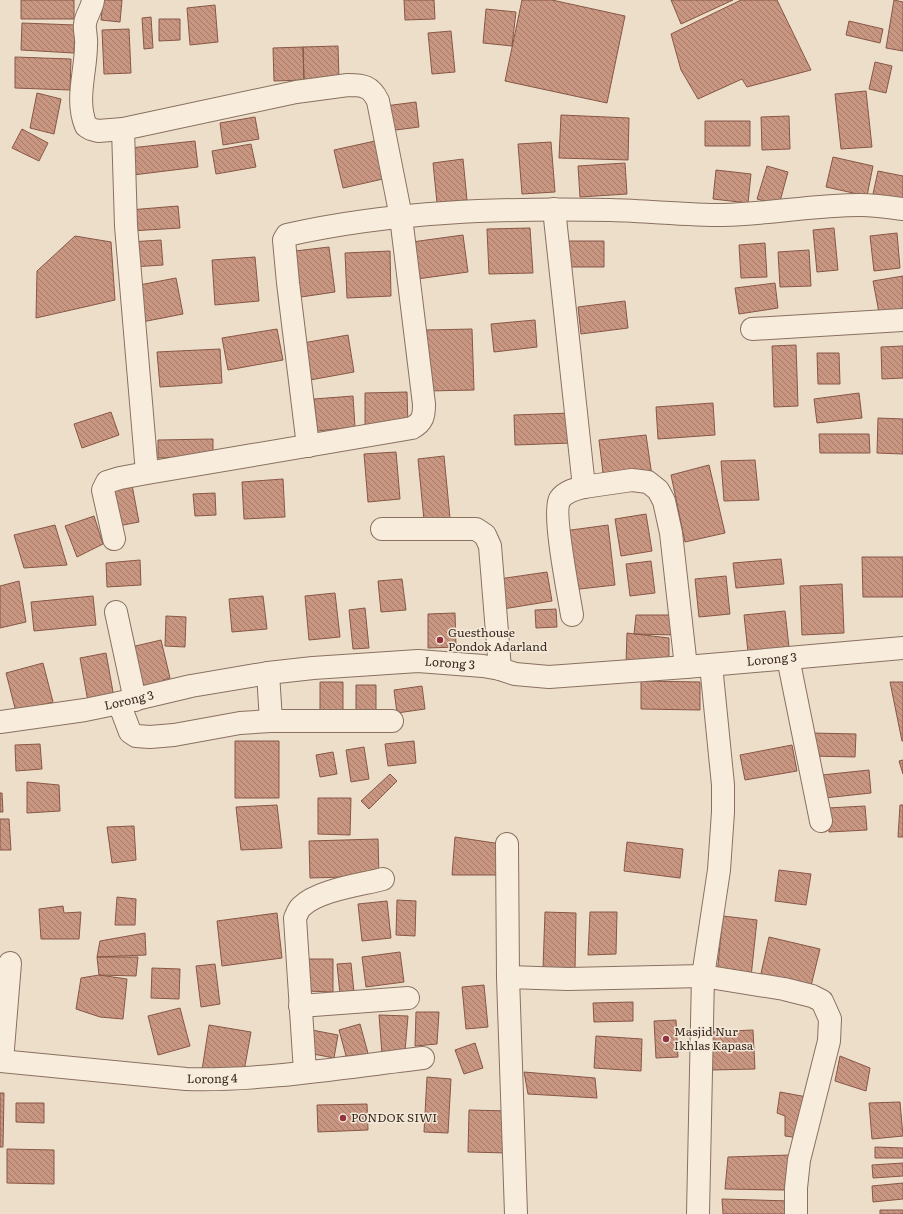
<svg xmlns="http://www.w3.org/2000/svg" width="903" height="1214" font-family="Literata,serif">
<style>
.building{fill:url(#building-back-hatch);stroke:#875746}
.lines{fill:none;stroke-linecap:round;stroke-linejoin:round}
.street-casing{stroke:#89705f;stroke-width:24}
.street{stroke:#f8ecdd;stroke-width:22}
.poi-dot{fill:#95323f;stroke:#f4e9d9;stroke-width:1.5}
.labels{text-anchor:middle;stroke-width:3;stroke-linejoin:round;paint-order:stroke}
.poi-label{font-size:12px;fill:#3a2a21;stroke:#f4e9d9;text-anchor:start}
.street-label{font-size:12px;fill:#3a2a21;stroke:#f4e9d9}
</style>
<defs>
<pattern id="building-back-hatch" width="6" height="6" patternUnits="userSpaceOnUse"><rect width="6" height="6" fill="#c99682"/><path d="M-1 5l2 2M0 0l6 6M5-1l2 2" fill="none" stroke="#a47b6a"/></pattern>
</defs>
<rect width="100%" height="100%" fill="#eddeca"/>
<!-- building -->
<path class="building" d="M21 0H74V19H21Z
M103 0H122L120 22 101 20Z
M404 0H434L435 19 405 20Z
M522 0H552L625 16 607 103 505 81Z
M671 0H733L681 24Z
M741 0H777L811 70 747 87 742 79 698 99 681 70 671 34Z
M894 0 903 2V51L886 48Z
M215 5 218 42 190 45 187 8Z
M486 9 516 12 512 46 483 43Z
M151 17 153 48 144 49 142 18Z
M159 19H180V40L159 41Z
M849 21 883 29 880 43 846 35Z
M22 23 75 25 74 53 21 50Z
M129 29 131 73 104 74 102 30Z
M451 31 455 72 432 74 428 33Z
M338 46 339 79 304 80 303 47Z
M303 47 304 80 274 81 273 48Z
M15 57 71 59 70 90 15 88Z
M875 62 892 66 886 93 869 89Z
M866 91 872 147 841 149 835 94Z
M37 93 61 99 54 134 30 128Z
M416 102 419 127 388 131 385 106Z
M561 115 629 118 628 160 559 158Z
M789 116 790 149 762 150 761 117Z
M255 117 259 139 223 145 220 123Z
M705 121H750V146H705Z
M22 129 48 143 39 161 12 148Z
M195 141 198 167 133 175 130 148Z
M375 141 383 179 343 188 334 150Z
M551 142 555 192 522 194 518 144Z
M251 144 256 167 216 174 212 151Z
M833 157 873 166 867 196 826 187Z
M463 159 467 200 437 203 433 163Z
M625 163 627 194 580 197 578 166Z
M767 166 788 172 779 205 757 199Z
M716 170 751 174 748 203 713 199Z
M878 171 903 176V200L873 194Z
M178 206 180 228 131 231 129 210Z
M530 228 533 273 489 274 487 229Z
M834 228 838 270 817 272 813 230Z
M897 233 900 268 874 271 870 236Z
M463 235 468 272 417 279 412 242Z
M75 236 111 242 115 300 36 318 37 271Z
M161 240 163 265 132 267 130 242Z
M562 241H604V267H562Z
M765 243 767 277 741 278 739 245Z
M329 247 335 292 301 297 295 251Z
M809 250 811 286 780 287 778 252Z
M390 251 391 296 347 298 345 253Z
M255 257 259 301 215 305 212 260Z
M903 276V314L880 318 873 281Z
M176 278 183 314 142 322 134 286Z
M775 283 778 308 739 314 735 288Z
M625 301 628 328 581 334 578 307Z
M535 320 537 347 494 352 491 324Z
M277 329 283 360 228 370 222 338Z
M472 329 474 390 428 391 426 330Z
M348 335 354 372 310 380 303 343Z
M796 345 798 406 774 407 772 346Z
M903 346V378L882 379 881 347Z
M220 349 222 383 160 387 157 352Z
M817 353H839L840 384H818Z
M407 392 408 426 365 427V393Z
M859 393 862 418 817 423 814 399Z
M353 396 355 427 317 431 314 399Z
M713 403 715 435 658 439 656 407Z
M111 412 119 435 82 448 74 424Z
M571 413 572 443 515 445 514 415Z
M878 418 903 419V454L877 453Z
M819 434H869L870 453H820Z
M646 435 652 476 604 481 599 440Z
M213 439V456L158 458V440Z
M396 452 400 499 368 502 364 454Z
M444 456 450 518 424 520 418 459Z
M755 460 759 500 724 501 721 461Z
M709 465 725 533 685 542 671 475Z
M283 479 285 517 244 519 242 482Z
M132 485 139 522 118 526 111 489Z
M215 493 216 515 195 516 193 494Z
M646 514 652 551 621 556 615 519Z
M94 516 103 544 77 557 65 526Z
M55 525 67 565 24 568 14 535Z
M608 525 615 585 571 590 564 531Z
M862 557H903V597H863Z
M781 559 784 584 736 588 733 563Z
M140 560 141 585 107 587 106 563Z
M651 561 655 593 630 596 626 564Z
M547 572 552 601 503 609 499 579Z
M726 576 730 614 699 617 695 579Z
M402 579 406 610 381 612 378 581Z
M19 581 26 622 0 628V586Z
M842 584 844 633 802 635 800 586Z
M335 593 340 637 309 640 305 596Z
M93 596 96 625 34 631 31 602Z
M263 596 267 629 232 632 229 599Z
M365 608 369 648 353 649 349 610Z
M556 609 557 627 536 628 535 610Z
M785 611 789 647 748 652 744 615Z
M455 613 456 647 428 648V614Z
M636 615H675V635L634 634Z
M166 616 186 617 185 647 165 646Z
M627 633 669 638V662L626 663Z
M161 640 170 678 163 680 164 687 137 693 127 648Z
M106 653 115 703 89 707 80 658Z
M43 663 53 702 16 712 6 673Z
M641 681 700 682V710L641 709Z
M320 682H343V719H320Z
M890 682H903V741H902Z
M356 685H376V716H356Z
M422 686 425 709 397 713 394 690Z
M812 733 856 734 855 757 811 756Z
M235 741H279V798H235Z
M414 741 416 763 388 766 385 744Z
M40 744 42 769 16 771 15 745Z
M792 745 797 771 745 780 740 755Z
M364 747 369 779 351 782 346 750Z
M333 752 337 774 320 777 316 755Z
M903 760V774L899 761Z
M869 770 871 793 824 798 822 775Z
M390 774 397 781 369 809 361 801Z
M27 782 59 785 60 811 27 813Z
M0 793H2L3 812H0Z
M318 798H351L350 835 318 834Z
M277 805 282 848 241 850 236 807Z
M900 805H903V837H898Z
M865 806 867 830 829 832 828 808Z
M0 819H9L11 850H0Z
M134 826 136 860 112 863 107 827Z
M455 837 501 844 500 875H452Z
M378 839 379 876 310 878 309 841Z
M627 842 683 849 680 878 624 871Z
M779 870 811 874 806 905 775 901Z
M117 897 136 899 135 925H115Z
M397 900 416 901 415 936 396 935Z
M387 901 391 938 362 941 358 904Z
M63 906 64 913 81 912 79 939H41L39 909Z
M545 912 576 913 575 970 543 969Z
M590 912H617L616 954 588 955Z
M277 913 282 958 222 966 217 921Z
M723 916 757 920 751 977 717 974Z
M145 933 146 955 97 957 100 941Z
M769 937 820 949 810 990 760 978Z
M400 952 404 982 366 987 362 957Z
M97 957H138L136 976 99 975Z
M306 959H333V992L306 991Z
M351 963 354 992 340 994 337 964Z
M215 964 220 1004 201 1007 196 966Z
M152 968 180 969 179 999 151 998Z
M99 975 127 979 123 1019 100 1017 76 1009 81 978Z
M484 985 488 1027 466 1029 462 987Z
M633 1002V1021L594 1022 593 1003Z
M180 1008 190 1046 158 1055 148 1016Z
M416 1012H439L437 1044 415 1046Z
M379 1015 408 1016 405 1051 382 1054Z
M676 1020 678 1057 656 1058 654 1021Z
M360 1024 369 1057 348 1063 339 1030Z
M209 1025 251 1032 243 1077 202 1070Z
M312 1030 338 1035 334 1058 308 1053Z
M753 1030 755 1069 712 1070 710 1032Z
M596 1036 642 1039 641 1071 594 1068Z
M475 1043 483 1068 464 1074 455 1050Z
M840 1056 870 1068 866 1091 835 1081Z
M524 1072 595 1078 597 1098 528 1094Z
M427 1077 451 1079 448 1133 424 1132Z
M780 1092 807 1097 800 1138 785 1136V1116L777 1113Z
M0 1093H4L3 1147H0Z
M900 1102 903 1136 872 1139 869 1103Z
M16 1103H44V1123L16 1122Z
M367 1104 368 1130 318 1132 317 1105Z
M469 1110 509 1111 508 1153 468 1152Z
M875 1147 903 1148V1158H875Z
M7 1149 54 1150V1184L7 1183Z
M790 1155 784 1190 725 1189 728 1157Z
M903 1163V1176L873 1178 872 1165Z
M903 1183V1199L873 1202 872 1186Z
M722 1199 790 1201 788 1214H723Z
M880 1210H903V1214H880Z"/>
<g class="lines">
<defs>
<g id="street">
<path d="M93 0C92 9 86 15 85 24 84 30 87 38 86 45 86 72 75 100 86 126L91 129 98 131 123 129"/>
<path d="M554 209 584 487 632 480 648 482 658 490 664 501 671 533 686 667"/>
<path d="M752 329 903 320"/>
<path d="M308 446 288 283 284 240 287 235C393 211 503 208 611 210 649 211 686 215 723 215 769 214 814 205 860 205 874 205 889 207 903 209"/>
<path d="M382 529H476L485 535 490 546 500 669"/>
<path d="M114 539 103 490 107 482 120 478 147 473 412 428C423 422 424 416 424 404L401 217 378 101C371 86 363 85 348 85L296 92 123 129 126 226 147 473"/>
<path d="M116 612 135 700"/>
<path d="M572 615C569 596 552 512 560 499 566 491 576 489 584 487"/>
<path d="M788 658 821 821"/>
<path d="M268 673 271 721"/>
<path d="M119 703 130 732 136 736 150 737 174 735 240 723 271 721H392"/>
<path id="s1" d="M0 722 85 710 119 703 191 686 268 673 313 668 418 661 483 666 500 669 515 674 549 677 686 667 903 648"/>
<path d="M507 844 508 977"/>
<path d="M300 1006 408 998"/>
<path id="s2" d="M0 1061 186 1079C266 1081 345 1067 423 1058"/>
<path d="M2 1061 10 963"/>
<path d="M305 1072 295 918C297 914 298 910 301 907 318 890 360 885 383 879"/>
<path d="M516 1214 508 977 568 979 703 976 784 989 812 996 822 1001 830 1019 829 1041 799 1160 796 1188V1214"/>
<path d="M698 1214 703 976 719 870 723 812V785L711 665"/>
</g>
</defs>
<!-- street casing -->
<use href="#street" class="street-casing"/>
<!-- street -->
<use href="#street" class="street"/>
</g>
<!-- markers -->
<g class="poi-dot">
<circle cx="440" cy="640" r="4"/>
<circle cx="666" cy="1039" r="4"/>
<circle cx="343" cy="1118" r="4"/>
</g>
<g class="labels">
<!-- poi labels -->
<g class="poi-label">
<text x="448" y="637">Guesthouse<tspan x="448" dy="14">Pondok Adarland</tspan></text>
<text x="674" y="1036">Masjid Nur<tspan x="674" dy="14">Ikhlas Kapasa</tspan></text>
<text x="351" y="1122">PONDOK SIWI</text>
</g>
<!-- street labels -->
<g class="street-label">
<text dy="4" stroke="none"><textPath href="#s1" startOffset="779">Lorong 3</textPath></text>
<text dy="4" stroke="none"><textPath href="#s1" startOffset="455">Lorong 3</textPath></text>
<text dy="4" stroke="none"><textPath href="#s1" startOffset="131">Lorong 3</textPath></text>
<text dy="4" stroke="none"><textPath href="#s2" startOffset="213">Lorong 4</textPath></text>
</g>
</g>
</svg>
